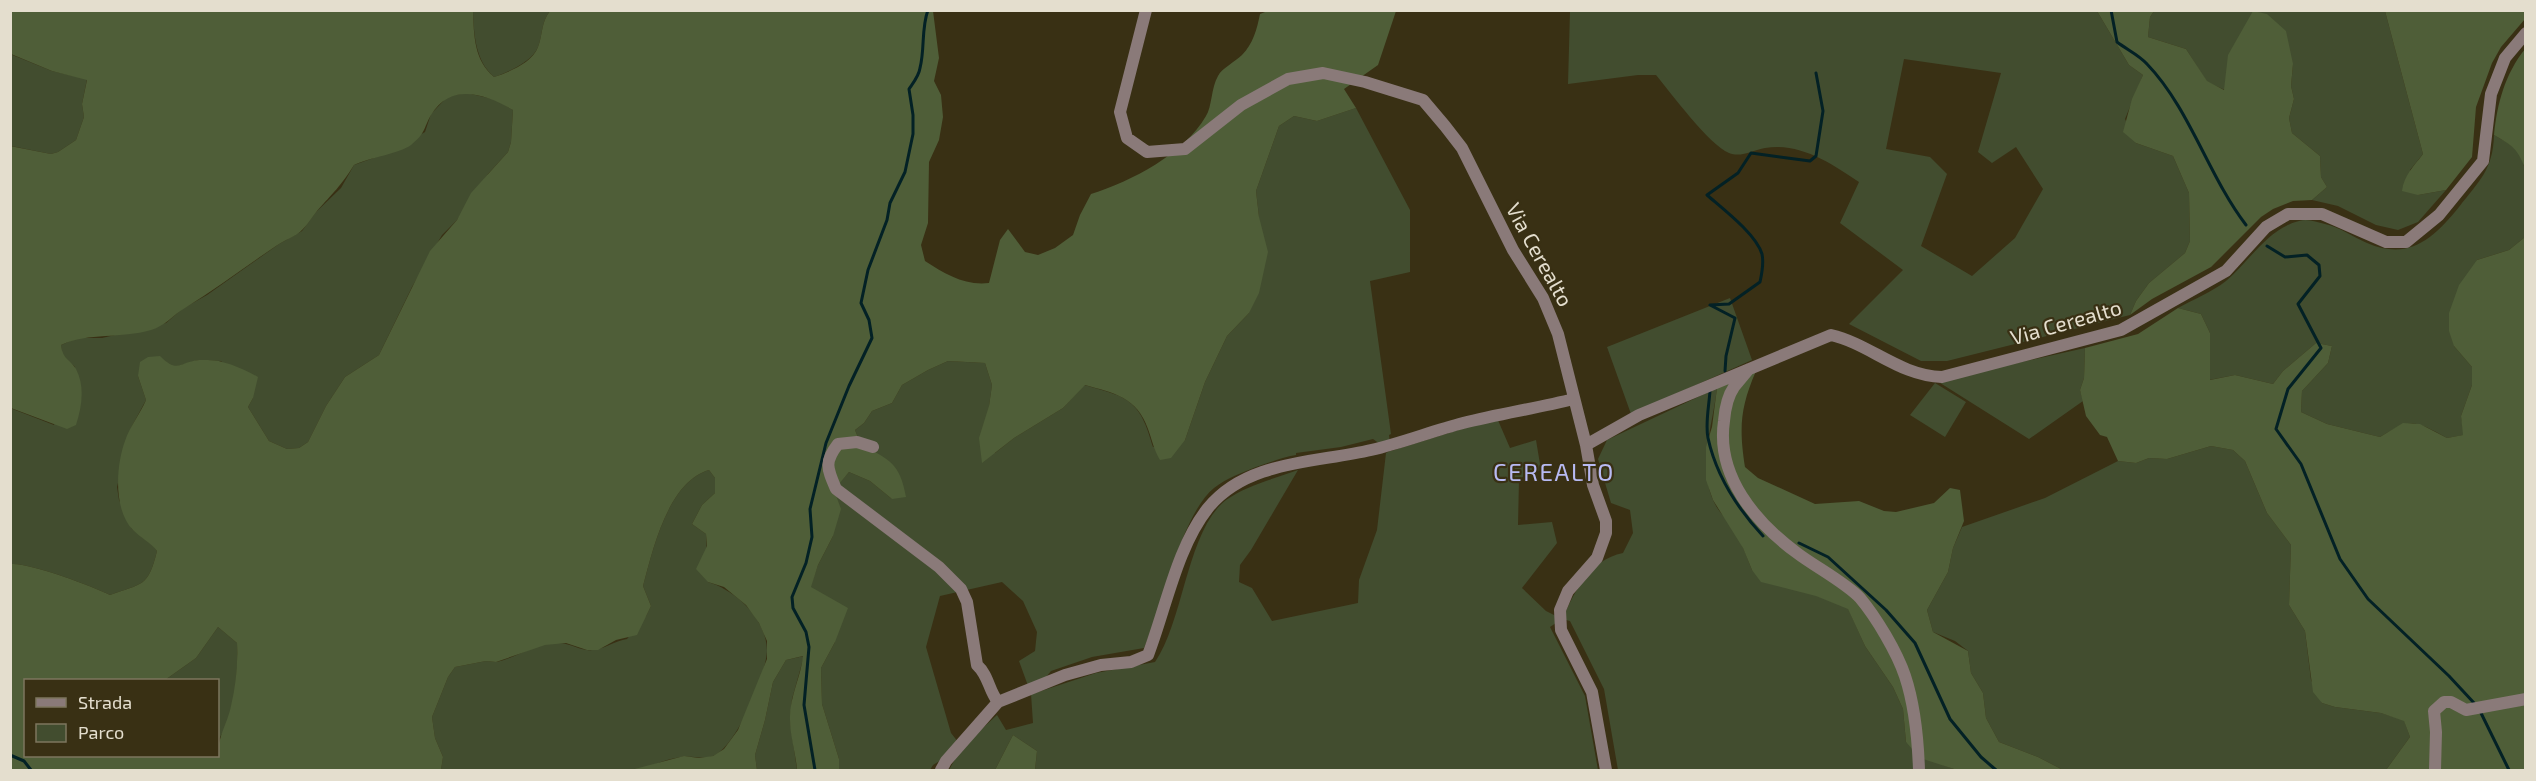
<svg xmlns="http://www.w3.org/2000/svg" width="2536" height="781" font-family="'Exo 2',sans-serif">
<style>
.green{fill:#424d2f;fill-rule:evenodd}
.forest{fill:#4f5e38;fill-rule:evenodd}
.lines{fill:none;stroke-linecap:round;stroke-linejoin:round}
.stream{stroke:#032125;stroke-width:3}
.minor{stroke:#8a7a79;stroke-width:12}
.labels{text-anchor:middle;stroke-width:4.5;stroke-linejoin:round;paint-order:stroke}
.street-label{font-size:21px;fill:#e4dece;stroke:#393014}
.quarter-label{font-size:24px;letter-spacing:1.5px;fill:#b8baf3;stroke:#393014}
</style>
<rect width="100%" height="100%" fill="#393014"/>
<!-- green -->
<path class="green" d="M473 11H550C541 22 543 34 538 47 532 62 508 72 494 77 475 60 474 35 473 11Z
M1570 11H2097L2129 65 2143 75 2125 119 2136 143 2173 156 2189 193 2190 241 2185 253 2149 283 2136 301 2130 315 1947 361H1921L1849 324 1903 270 1840 223 1859 182C1832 164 1800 142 1765 148 1753 150 1741 158 1729 153 1709 145 1671 93 1656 75H1638L1568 84ZM1904 59 2001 73 1978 152 1992 163 2016 147 2043 189 2015 238 1972 276 1921 246 1947 174 1930 157 1886 149Z
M2154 11H2385L2423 154 2410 170 2418 195 2446 190 2418 222 2398 230 2376 225 2338 206 2312 200 2327 187 2321 177 2320 156 2292 133 2289 118 2294 99 2291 86 2293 64 2225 90 2207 82 2186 49 2148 37 2150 17Z
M10 54 52 71 87 79 82 104 84 117 76 140 58 152 51 154 11 146Z
M467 93 497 100 513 110 511 142 508 152 488 174 457 220 442 235 412 287 379 355 345 377 326 406 308 442 299 448 287 449 269 441 248 407 253 398 221 361 198 360 175 367 168 365 138 376 146 400 132 426 117 487 119 500 132 529 149 540 157 551C148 588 142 583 110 595 92 586 28 562 11 564L10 408 54 425 75 367 62 355 61 345 77 338H102L166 323 182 309 207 295 279 244 302 231 316 212 341 188 354 165 390 152 425 132 431 114 448 96Z
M1356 108 1410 210V272L1370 281 1391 434 1389 435 1391 451 1497 418 1510 448 1536 440 1541 470 1525 475 1519 480 1518 525 1552 522 1557 543 1522 588 1546 611 1562 619C1576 590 1589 560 1623 553L1633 533 1630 510 1611 503 1598 459 1607 440 1717 388C1713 425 1697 465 1714 502 1718 511 1724 516 1730 524 1740 537 1746 555 1752 570L1848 608 1865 646 1893 687 1903 709 1906 742 1943 765 1957 770H1618L1604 689 1570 621 1562 619 1550 627 1585 696 1598 770H1035L1037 751 1013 735 995 770H949L961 748 933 765 930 770H839V759L822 704 821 668 835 642 810 587 818 565 833 536V490L849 472 870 481 892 499 861 445 855 430 864 423 872 411 892 403 902 385 928 370 948 361 985 363 992 385 989 406 995 453 1014 438 1063 408 1084 385C1129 397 1140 400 1153 447L1185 440 1205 382 1227 336 1249 313 1259 217 1256 191 1279 126 1294 116 1317 121ZM1373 439 1390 451 1386 453 1377 530 1359 580 1358 603 1272 621 1252 588 1239 582 1240 565 1251 550 1298 470C1274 479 1247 485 1226 500 1187 530 1184 620 1155 662L1096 673 1032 694 1051 671 1092 657 1144 648C1163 606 1181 515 1214 488 1227 478 1241 473 1256 467 1269 463 1282 457 1296 455V453L1341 447ZM1002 582 1023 601 1037 632 1035 651 1019 661 1031 694 1033 723 1006 730 997 715 962 747 951 733 926 647 940 596Z
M2494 135C2502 140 2513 144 2518 151 2531 169 2525 215 2525 237L2509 250 2477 260 2454 346 2472 367V385L2461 416 2464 435 2447 438C2415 421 2413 417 2380 437L2327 424 2301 412 2302 391 2328 363 2332 346 2316 343 2283 371 2273 384 2235 375 2209 380 2210 333 2201 314 2178 308C2194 299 2212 292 2226 281 2250 261 2267 229 2299 221 2308 218 2316 222 2325 224 2340 227 2353 237 2367 243 2409 261 2433 239 2459 207 2479 181 2493 170 2494 135Z
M1730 298 1752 360 1631 414 1607 347Z
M2085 348 2084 378 2080 390 2083 401 2029 439 1937 381Z
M1935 383 1966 402 1945 437 1910 415Z
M2211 446 2233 450 2245 461 2267 513 2291 545 2289 605 2305 631 2311 680 2322 703 2335 707 2381 713 2404 720 2410 737 2386 770H2063L2038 757 1999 742 1986 718 1983 693 1971 673 1968 651 1955 641 1933 632 1927 610 1948 572 1953 548 1962 527 2045 498 2118 461 2136 463 2149 458 2167 459Z
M709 470 715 478V493L702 505 692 524 706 534 708 582C735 590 766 618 767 650 767 673 736 748 713 756 702 760 691 755 681 757 664 759 650 768 633 770 612 773 590 770 569 770 526 770 484 770 441 770L443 757 435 738 432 717 448 677 455 667 486 661 496 662C516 658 534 644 555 643 567 642 575 648 587 650 600 652 614 641 627 639L646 616 651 606 643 586C653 549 668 482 709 470Z
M218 627 237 643C238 673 236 716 218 740V680H165L196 658Z
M804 656 792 699 790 721 797 770H757L755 755 765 720 773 682 786 660Z"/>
<!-- forest -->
<path class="forest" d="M1270 10 1396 11 1378 65 1344 89 1356 108 1317 121 1294 116 1279 126 1256 191 1259 217 1268 252 1259 293 1249 313 1227 336 1205 382 1185 440 1171 458 1160 460C1154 450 1152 440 1148 429 1137 397 1114 393 1085 385L1063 408 1014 438 982 463 979 438 989 406 992 385 985 363 948 361 928 370 902 385 892 403 872 411 864 423 855 430 861 445C889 459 900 463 906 497L892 499 870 481 849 472 834 490 841 509 833 536 818 565 811 587 848 608 835 642 821 668 822 704 839 759V770H797C796 754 790 736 790 720 789 698 801 677 803 656L786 660 773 682 765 720 755 755 757 770H631L684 756 699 758 713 756 724 749 738 730 767 659V641L759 623 746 605 724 587 708 582 696 569 707 546 706 534 692 524 702 505 715 493V478L709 470C668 482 653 549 643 586L651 606 637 635 616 640 598 650H587L566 643 545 645 496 662 486 661 455 667 448 677 432 717 435 738 443 757 441 770H11V564C28 562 92 586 110 595 142 583 148 588 157 551 150 542 141 538 133 530 113 510 116 465 125 441 130 426 140 414 146 400L138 376 140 362 148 357 160 356C178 374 179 362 199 360 205 360 217 360 222 362 235 365 247 371 258 377L253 398 248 407 269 441 287 449 299 448 308 442 326 406 345 377 379 355 430 251 457 220 471 193 508 152 511 142 513 110C486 94 451 82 431 115 423 129 426 133 411 145 401 153 368 158 354 165 341 186 333 193 317 211 312 217 308 224 303 229 296 237 284 240 276 246 245 267 217 288 185 308 173 315 165 326 151 330 121 339 89 332 61 345 63 360 69 358 76 369 85 386 82 407 76 425L67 429 11 408 10 146 51 154 58 152 76 140 84 117 82 104 87 80 52 71 11 54V11H473C474 36 474 60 494 77 509 72 532 63 538 47 543 34 541 22 550 11H933L939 58 934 81 941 95 943 117 939 140 929 162 928 223 921 245 925 261C945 274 965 286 989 283L1000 240 1008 229 1025 252 1038 255 1055 248 1073 235 1080 215 1091 194C1132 181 1184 154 1206 116 1212 107 1211 88 1218 76 1222 68 1235 62 1242 55 1253 44 1257 29 1260 14ZM218 627 237 643C238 664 236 685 231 706 227 725 218 735 218 756H26V680H165L196 658Z
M2097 11H2154L2150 17 2148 37 2186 49 2207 81 2224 90 2228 55 2253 11 2267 14 2286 31 2293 64 2291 86 2294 99 2289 118 2292 133 2320 156 2321 177 2327 187 2312 200 2293 201 2273 209 2261 217 2211 267 2152 299 2130 315 2136 301 2149 283 2185 253 2190 241 2189 193 2173 156 2136 143 2123 132 2132 99 2143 75 2129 65Z
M2385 11H2525V19L2501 47 2492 63 2476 107 2472 157 2446 190 2418 195 2402 191C2404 175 2414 166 2423 154Z
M2525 49V168C2517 148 2513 146 2494 135 2497 104 2505 74 2525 49Z
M2525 237V770H2386L2410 737 2404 721 2381 713 2335 707 2322 703 2313 692 2305 631 2289 605 2291 545 2267 513 2245 461 2233 450 2211 446 2167 459 2149 458 2136 463 2118 461 2107 437 2100 435 2086 416 2080 390 2084 378 2085 348 2138 334 2178 308 2201 314 2210 333V380L2235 375 2273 384 2283 371 2316 343 2332 346 2328 363 2302 391 2301 412 2327 424 2380 437 2403 423 2420 424 2447 438 2463 435 2461 416 2472 385V367L2454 346 2449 331V313L2459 285 2477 260 2509 250Z
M1756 371C1740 408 1739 428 1745 467L1758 478 1815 504 1859 501 1884 511 1896 512 1934 503 1950 488 1960 490 1964 521 1953 548 1948 572 1927 610 1933 632 1968 651 1971 673 1983 693 1986 718 1999 742 2038 757 2063 770H1957L1920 758 1906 742 1903 709 1893 687 1865 646 1848 609 1816 596 1761 582 1752 570 1743 548 1713 500 1706 480V447L1712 427 1717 388Z
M1013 735 1037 751 1035 770H995Z"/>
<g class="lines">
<!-- stream -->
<path class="stream" d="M2111 10 2117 42C2126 49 2139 55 2147 64 2190 109 2208 175 2246 225
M2267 246 2285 257 2307 255 2319 265 2320 276 2298 304 2321 348 2288 389 2276 429 2301 464 2340 559 2368 599 2449 676 2475 704
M1725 371 1726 356 1735 318 1710 305 1729 304 1760 282C1762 273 1764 263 1762 254 1756 234 1723 209 1707 195L1738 173 1751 153 1810 161 1816 156 1823 111 1816 73
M1710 391C1709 406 1705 424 1708 438 1716 475 1738 509 1763 536
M1799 543 1828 557 1886 610 1915 643 1950 719 1981 757 1996 770
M2480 711 2509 770
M10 755 24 761 31 770
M815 770 804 705 809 647 806 632 793 608 792 597 806 563 812 537 810 509 826 443 849 386 872 338 869 320 861 303 868 270 887 220 890 203 905 172 913 134V115L909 89C913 83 919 76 920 68 925 49 921 29 928 10"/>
<!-- minor -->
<path class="minor" d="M1146 10 1120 112 1127 138 1147 152 1185 149 1241 105 1288 79 1323 73 1365 82 1423 100 1445 126 1462 148 1513 250 1543 298 1558 334 1586 445 1593 485 1606 521V533L1597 558 1568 591 1560 610 1561 630 1592 692 1606 770
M1749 369C1744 375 1739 381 1734 387 1727 397 1725 409 1724 421 1716 476 1755 522 1797 553 1814 566 1846 583 1860 598 1876 617 1897 652 1905 676 1915 706 1918 740 1919 770
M1586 445 1639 415 1831 335C1870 344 1900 376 1942 377L2121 330 2226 271 2266 227 2288 214H2322L2386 242H2406L2439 215 2483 161 2491 94 2505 58 2526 33
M873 447 857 442 838 444C824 462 827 468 836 489L939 567 961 589 967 602 977 665C989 676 988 689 998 702
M941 770 946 761 998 702 1065 675 1101 665 1131 662 1148 655C1166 608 1177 547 1208 508 1247 460 1316 463 1371 450 1402 443 1432 431 1463 423 1499 414 1537 408 1574 399
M2435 770 2436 732 2434 711 2444 702H2451L2466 710 2526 699"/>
</g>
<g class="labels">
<!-- street labels -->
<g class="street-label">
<text transform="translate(1539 255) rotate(61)" y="7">Via Cerealto</text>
<text transform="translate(2066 323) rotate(-16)" y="7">Via Cerealto</text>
</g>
<!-- quarter labels -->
<g class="quarter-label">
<text x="1554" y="481">CEREALTO</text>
</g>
</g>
<!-- border -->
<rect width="2536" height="781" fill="none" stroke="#e4dece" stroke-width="24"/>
<!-- legend -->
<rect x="24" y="679" width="195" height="78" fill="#393014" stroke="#7d765e" stroke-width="1.5"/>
<rect x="36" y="698" width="30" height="9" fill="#8a7a79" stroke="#7d765e" stroke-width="1.5"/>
<text x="78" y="709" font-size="18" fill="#e4dece">Strada</text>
<rect x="36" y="724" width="30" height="18" fill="#424d2f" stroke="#7d765e" stroke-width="1.5"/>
<text x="78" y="739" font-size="18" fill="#e4dece">Parco</text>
</svg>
